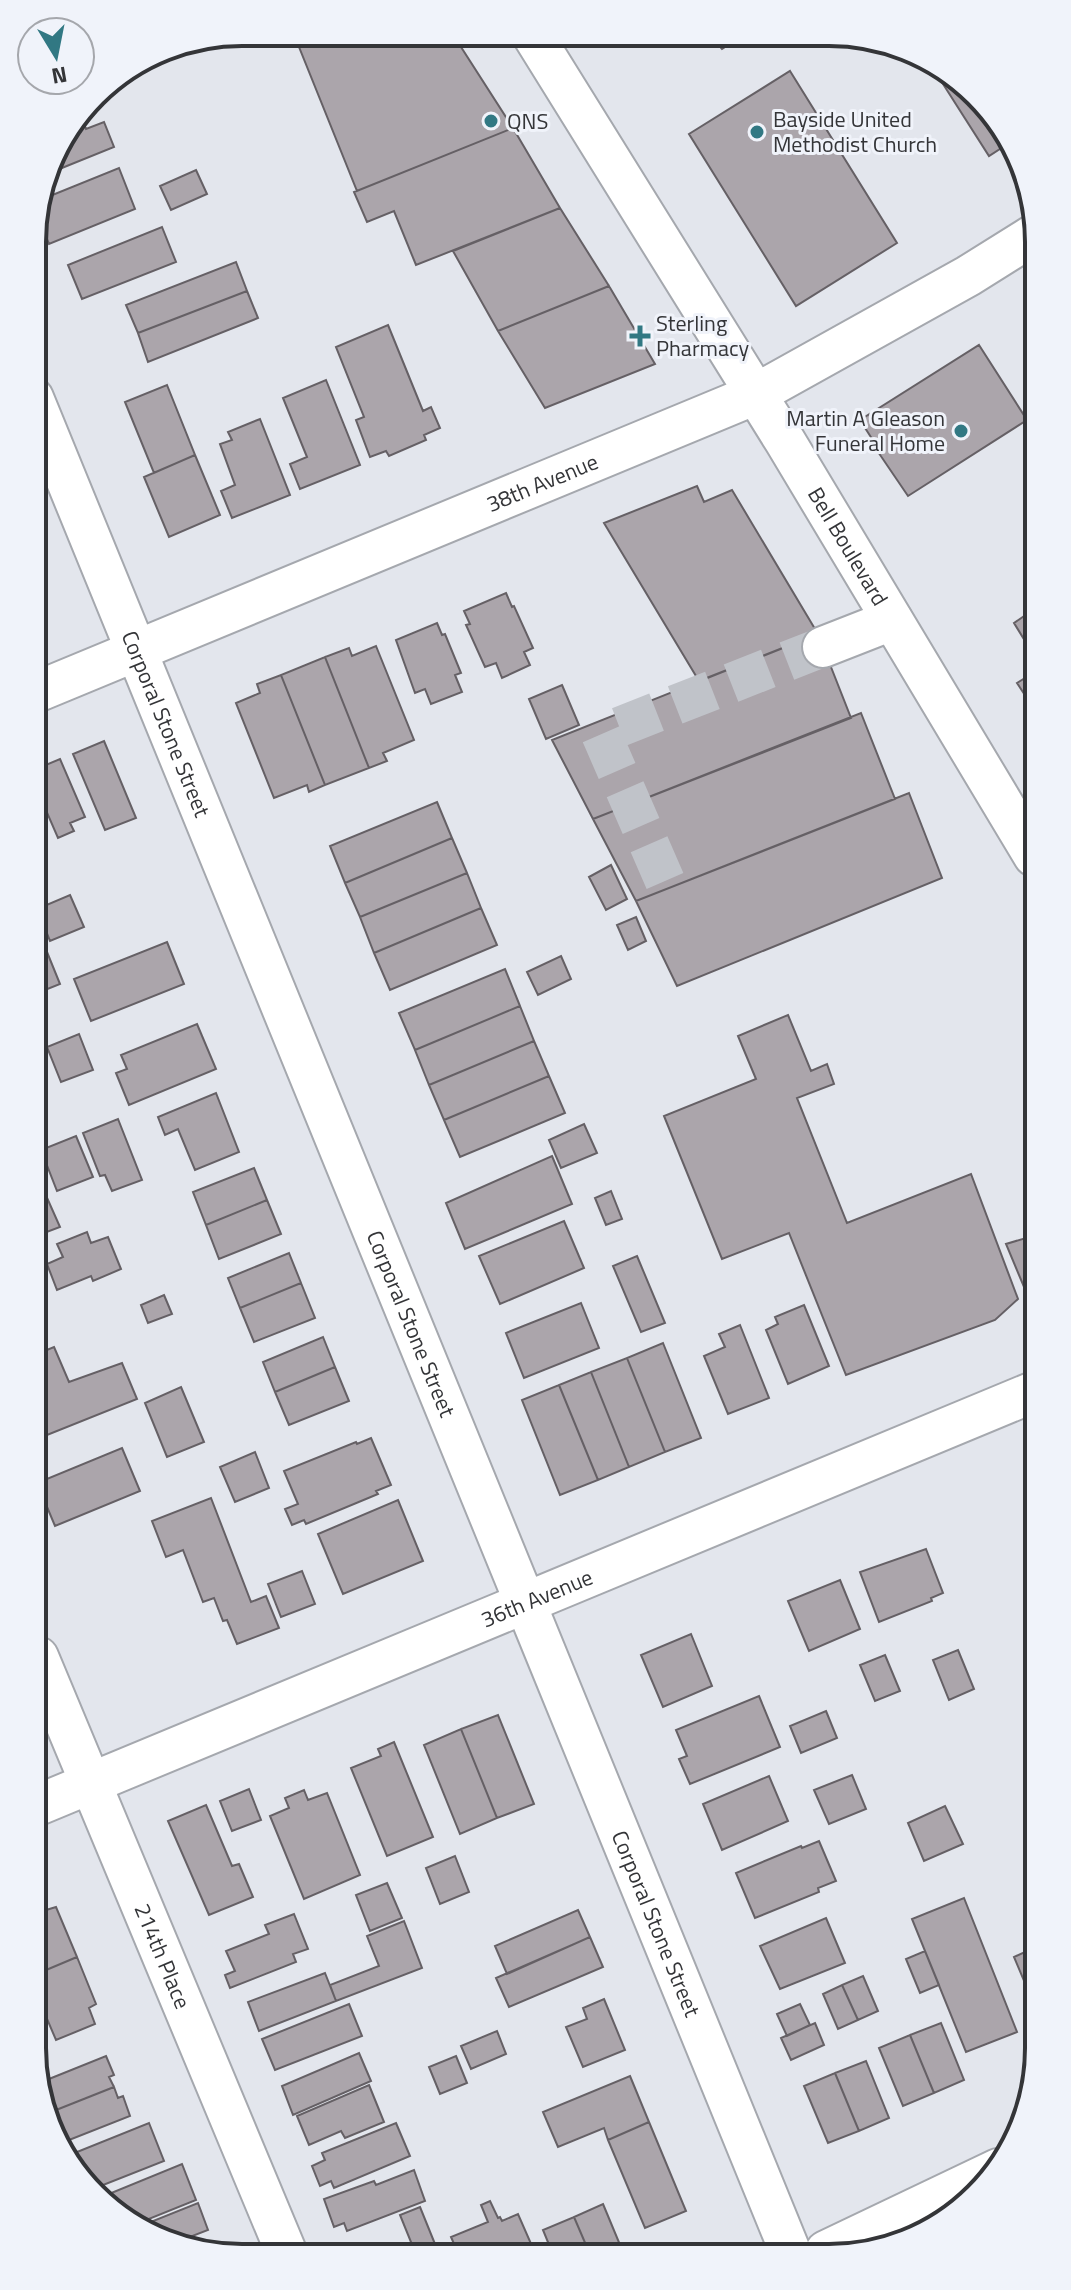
<svg xmlns="http://www.w3.org/2000/svg" width="1071" height="2290" font-family="'Titillium Web',sans-serif">
<style>
.building{fill:#aba5ab;stroke:#656065;stroke-width:2}
.lines{fill:none;stroke-linecap:round;stroke-linejoin:round}
.minor-tunnel{stroke:#c0c3c9;stroke-width:40;stroke-dasharray:40 20;stroke-linecap:butt}
.minor-casing{stroke:#a5a8ae;stroke-width:44}
.minor{stroke:#fff;stroke-width:40}
.poi-dot{fill:#317883;stroke:#f0f3fa;stroke-width:3}
.labels{text-anchor:middle;stroke-width:6;stroke-linejoin:round;paint-order:stroke}
.poi-label{font-size:22px;fill:#343538;stroke:#f0f3fa;text-anchor:start}
.street-label{font-size:22px;fill:#343538;stroke:#f0f3fa}
.rim{fill:none;stroke:#343538;stroke-width:4}
</style>
<rect width="100%" height="100%" fill="#e3e6ed"/>
<!-- building -->
<path class="building" d="M293 32 452 33 513 128 357 191Z
M696 35H744L722 49 710 35 700 42Z
M790 71 897 243 796 306 689 134Z
M940 71 968 84 1006 145 989 156 936 73Z
M116 76 119 82 98 91 103 84Z
M82 120 86 129 104 122 114 147 47 174 53 149 73 124Z
M513 128 560 208 416 265 394 211 367 222 354 192Z
M119 168 135 209 49 244 36 213 40 200Z
M196 170 207 194 171 210 160 186Z
M560 208 609 286 498 331 453 251Z
M162 227 176 262 82 299 68 265Z
M236 262 247 291 138 333 126 305Z
M609 286 655 364 545 408 498 331Z
M247 291 258 318 148 362 138 333Z
M388 325 423 411 431 407 440 428 424 435 426 440 389 456 386 451 370 457 356 420 364 417 336 347Z
M979 345 1027 420 908 496 874 446 876 445 860 420Z
M326 380 360 465 300 489 290 464 307 457 283 398Z
M167 385 195 455 154 473 125 402Z
M260 419 290 495 232 518 221 491 235 485 220 444 232 440 228 432Z
M195 455 220 515 169 537 144 477Z
M697 486 704 502 732 490 818 634 699 681 604 523Z
M506 593 512 607 514 606 533 648 524 652 530 665 502 678 496 663 485 667 466 625 470 624 464 611Z
M1033 610V654L1014 623Z
M437 623 442 635 445 634 461 673 455 675 462 692 431 704 425 689 415 693 396 640Z
M818 634 851 718 593 819 552 740Z
M376 646 414 740 383 753 387 761 369 768 325 657 349 648 352 656Z
M325 657 369 768 325 785 281 675Z
M1033 673 1034 709 1017 683Z
M281 675 325 785 309 792 307 785 274 798 236 703 260 693 257 684Z
M562 685 579 725 546 739 529 699Z
M861 713 895 799 636 901 593 819Z
M104 741 136 818 105 830 73 754Z
M60 759 85 817 70 823 74 831 58 838 35 785 34 770Z
M909 793 942 878 677 986 636 901Z
M437 802 452 838 345 883 330 846Z
M452 838 467 873 360 917 345 883Z
M611 865 627 899 606 910 589 877Z
M467 873 481 908 374 953 360 917Z
M70 895 84 927 50 941 37 909Z
M481 908 497 945 390 990 374 953Z
M636 917 646 941 628 950 617 925Z
M167 942 184 984 91 1021 74 979Z
M47 952 60 984 35 994V957Z
M561 956 571 979 538 995 527 972Z
M505 969 520 1006 415 1050 399 1013Z
M520 1006 534 1041 429 1085 415 1050Z
M788 1015 811 1071 827 1064 834 1084 797 1098 847 1223 971 1174 1018 1299 995 1320 846 1375 789 1233 722 1259 664 1116 756 1079 738 1036Z
M197 1024 216 1069 129 1105 116 1073 127 1069 121 1055Z
M79 1034 93 1070 61 1082 47 1047Z
M534 1041 549 1076 444 1120 429 1085Z
M549 1076 565 1113 460 1157 444 1120Z
M216 1093 239 1152 195 1170 178 1129 165 1135 158 1117Z
M118 1119 142 1180 112 1191 105 1175 100 1176 83 1133Z
M584 1124 597 1153 561 1168 549 1140Z
M76 1136 93 1177 57 1191 41 1150Z
M552 1156 572 1204 465 1249 446 1203Z
M254 1168 267 1200 206 1225 193 1192Z
M36 1173 60 1227 36 1236Z
M611 1191 622 1219 606 1225 595 1198Z
M267 1200 281 1234 219 1259 206 1225Z
M564 1221 584 1268 500 1304 479 1256Z
M87 1232 91 1243 108 1237 121 1269 93 1281 91 1276 57 1290 47 1264 63 1257 57 1244Z
M1036 1235V1304L1032 1306 1006 1244Z
M289 1253 301 1283 240 1308 228 1278Z
M637 1256 665 1323 641 1332 613 1266Z
M301 1283 315 1318 254 1342 240 1308Z
M164 1295 172 1314 148 1323 141 1305Z
M581 1303 599 1348 524 1378 506 1333Z
M804 1305 829 1366 788 1384 766 1330 778 1324 775 1317Z
M740 1325 769 1398 728 1414 704 1356 725 1347 719 1334Z
M323 1337 335 1367 275 1392 263 1362Z
M663 1343 701 1438 665 1452 627 1358Z
M54 1347 69 1382 122 1363 137 1399 37 1439V1354Z
M627 1358 665 1452 629 1467 591 1372Z
M335 1367 349 1401 289 1425 275 1392Z
M591 1372 629 1467 598 1480 559 1385Z
M559 1385 598 1480 560 1495 522 1400Z
M181 1387 204 1442 167 1457 145 1403Z
M371 1438 391 1485 376 1491 378 1494 306 1524 304 1520 292 1525 285 1509 298 1504 284 1471 356 1442 357 1444Z
M122 1448 140 1491 55 1526 37 1483Z
M255 1452 269 1488 235 1502 220 1467Z
M211 1498 251 1602 266 1596 279 1628 237 1644 227 1620 223 1621 214 1598 203 1602 183 1550 166 1557 152 1521Z
M398 1500 423 1561 343 1594 318 1534Z
M926 1549 943 1593 931 1598 932 1601 879 1622 860 1572Z
M302 1571 315 1604 281 1617 268 1584Z
M840 1580 860 1629 809 1651 788 1601Z
M691 1634 712 1686 663 1707 641 1655Z
M958 1650 974 1689 949 1700 933 1660Z
M885 1655 900 1691 875 1701 860 1665Z
M759 1696 780 1747 690 1784 679 1759 687 1756 676 1730Z
M826 1711 837 1738 801 1753 790 1726Z
M498 1715 534 1804 497 1818 461 1729Z
M461 1729 497 1818 460 1834 424 1745Z
M394 1742 433 1837 387 1856 351 1768 381 1756 378 1749Z
M852 1775 866 1809 829 1824 814 1790Z
M769 1776 788 1821 722 1850 703 1804Z
M249 1789 261 1820 232 1831 220 1801Z
M304 1790 308 1800 327 1793 360 1875 304 1899 270 1816 289 1808 285 1798Z
M206 1805 232 1866 239 1864 253 1897 209 1915 168 1821Z
M945 1806 963 1844 924 1861 908 1823Z
M819 1841 836 1881 818 1888 819 1892 755 1918 736 1873 801 1846 802 1848Z
M455 1856 469 1892 440 1904 426 1868Z
M387 1883 402 1918 370 1931 356 1895Z
M39 1895 46 1910 56 1907 77 1957 39 1973Z
M964 1898 1017 2032 966 2052 912 1919Z
M578 1910 590 1937 507 1974 495 1946Z
M294 1914 308 1949 293 1954 296 1962 230 1988 225 1975 235 1971 226 1951 269 1934 265 1925Z
M826 1918 845 1963 780 1989 760 1946Z
M404 1921 422 1968 336 2001 330 1985 379 1966 367 1936Z
M590 1937 603 1967 509 2007 496 1978Z
M1038 1946V2014L1014 1957Z
M925 1951 939 1985 920 1993 906 1959Z
M77 1957 96 2004 89 2008 95 2024 56 2040 39 2000V1973Z
M325 1973 336 2001 259 2031 248 2002Z
M863 1976 878 2011 858 2020 842 1985Z
M842 1985 858 2020 838 2029 823 1994Z
M604 1999 625 2050 583 2067 566 2027 587 2019 583 2008Z
M349 2004 362 2036 275 2070 262 2039Z
M800 2004 810 2025 787 2036 777 2014Z
M815 2023 824 2045 791 2060 781 2038Z
M941 2023 964 2080 934 2093 910 2035Z
M497 2031 506 2054 471 2069 461 2046Z
M910 2035 934 2093 903 2106 879 2048Z
M359 2053 371 2081 293 2115 282 2086Z
M106 2056 114 2075 109 2077 114 2087 46 2114 39 2103V2083Z
M456 2056 467 2083 440 2094 429 2067Z
M866 2061 889 2118 859 2131 835 2073Z
M835 2073 859 2131 828 2143 804 2086Z
M630 2076 649 2122 608 2140 604 2128 558 2147 543 2112Z
M369 2085 384 2122 345 2138 341 2131 309 2145 297 2116Z
M114 2087 118 2098 123 2096 130 2116 64 2142 46 2114Z
M649 2122 686 2211 645 2228 608 2140Z
M149 2123 164 2161 93 2189 72 2154Z
M396 2123 410 2156 334 2188 331 2181 320 2186 312 2166 325 2160 322 2153Z
M182 2164 196 2200 139 2223 103 2206 99 2198Z
M414 2170 425 2201 347 2231 344 2223 334 2227 324 2199 374 2181 376 2185Z
M490 2201 498 2218 500 2217 502 2221 518 2214 532 2246 517 2253H458L451 2237 488 2222 481 2205Z
M198 2203 208 2230 177 2242 143 2225Z
M603 2204 623 2252H589L574 2217Z
M420 2207 435 2244 415 2252 400 2215Z
M574 2217 589 2252H552L543 2230Z
M221 2243 226 2254 197 2252Z"/>
<g class="lines">
<!-- minor-tunnel -->
<path class="minor-tunnel" d="M665 881 601 734 823 647"/>
<defs>
<g id="minor">
<path id="s1" d="M532 34 785 441 1034 856"/>
<path id="s2" d="M33 398 790 2251"/>
<path d="M823 647 892 620"/>
<path id="s3" d="M34 693 756 394 968 276 1032 236"/>
<path id="s4" d="M38 1657 287 2254"/>
<path id="s5" d="M38 1805 1036 1391"/>
<path d="M826 2251 998 2169"/>
</g>
</defs>
<!-- minor casing -->
<use href="#minor" class="minor-casing"/>
<!-- minor -->
<use href="#minor" class="minor"/>
</g>
<!-- markers -->
<g class="poi-dot">
<circle cx="491" cy="121" r="8"/>
<circle cx="757" cy="132" r="8"/>
<path d="M636 324h8v8h8v8h-8v8h-8v-8h-8v-8h8z"/>
<circle cx="961" cy="431" r="8"/>
</g>
<g class="labels">
<!-- poi labels -->
<g class="poi-label">
<text x="773" y="127">Bayside United<tspan x="773" dy="25">Methodist Church</tspan></text>
<text x="507" y="129">QNS</text>
<text x="656" y="331">Sterling<tspan x="656" dy="25">Pharmacy</tspan></text>
<text x="945" y="426" text-anchor="end">Martin A Gleason<tspan x="945" dy="25">Funeral Home</tspan></text>
</g>
<!-- street labels -->
<g class="street-label">
<text dy="8" stroke="none"><textPath href="#s3" startOffset="550">38th Avenue</textPath></text>
<text dy="8" stroke="none"><textPath href="#s1" startOffset="602">Bell Boulevard</textPath></text>
<text dy="8" stroke="none"><textPath href="#s2" startOffset="352">Corporal Stone Street</textPath></text>
<text dy="8" stroke="none"><textPath href="#s2" startOffset="1000">Corporal Stone Street</textPath></text>
<text dy="8" stroke="none"><textPath href="#s5" startOffset="540">36th Avenue</textPath></text>
<text dy="8" stroke="none"><textPath href="#s2" startOffset="1648">Corporal Stone Street</textPath></text>
<text dy="8" stroke="none"><textPath href="#s4" startOffset="324">214th Place</textPath></text>
</g>
</g>
<!-- crop -->
<path d="M0 0H1071V2290H0ZM242 46H829A196 196 0 0 1 1025 242V2048A196 196 0 0 1 829 2244H242A196 196 0 0 1 46 2048V242A196 196 0 0 1 242 46Z" fill="#f0f3fa" fill-rule="evenodd"/>
<path class="rim" d="M242 46H829A196 196 0 0 1 1025 242V2048A196 196 0 0 1 829 2244H242A196 196 0 0 1 46 2048V242A196 196 0 0 1 242 46Z"/>
<!-- north arrow -->
<g transform="translate(56 56) rotate(170)"><circle r="38" fill="#f0f3fa" stroke="#a5a7ac" stroke-width="2"/>
<path d="M0-6L14 30L0 20L-14 30Z" fill="#317883"/>
<text y="-12" font-size="22" font-weight="bold" text-anchor="middle" fill="#343538">N</text>
</g>
</svg>
